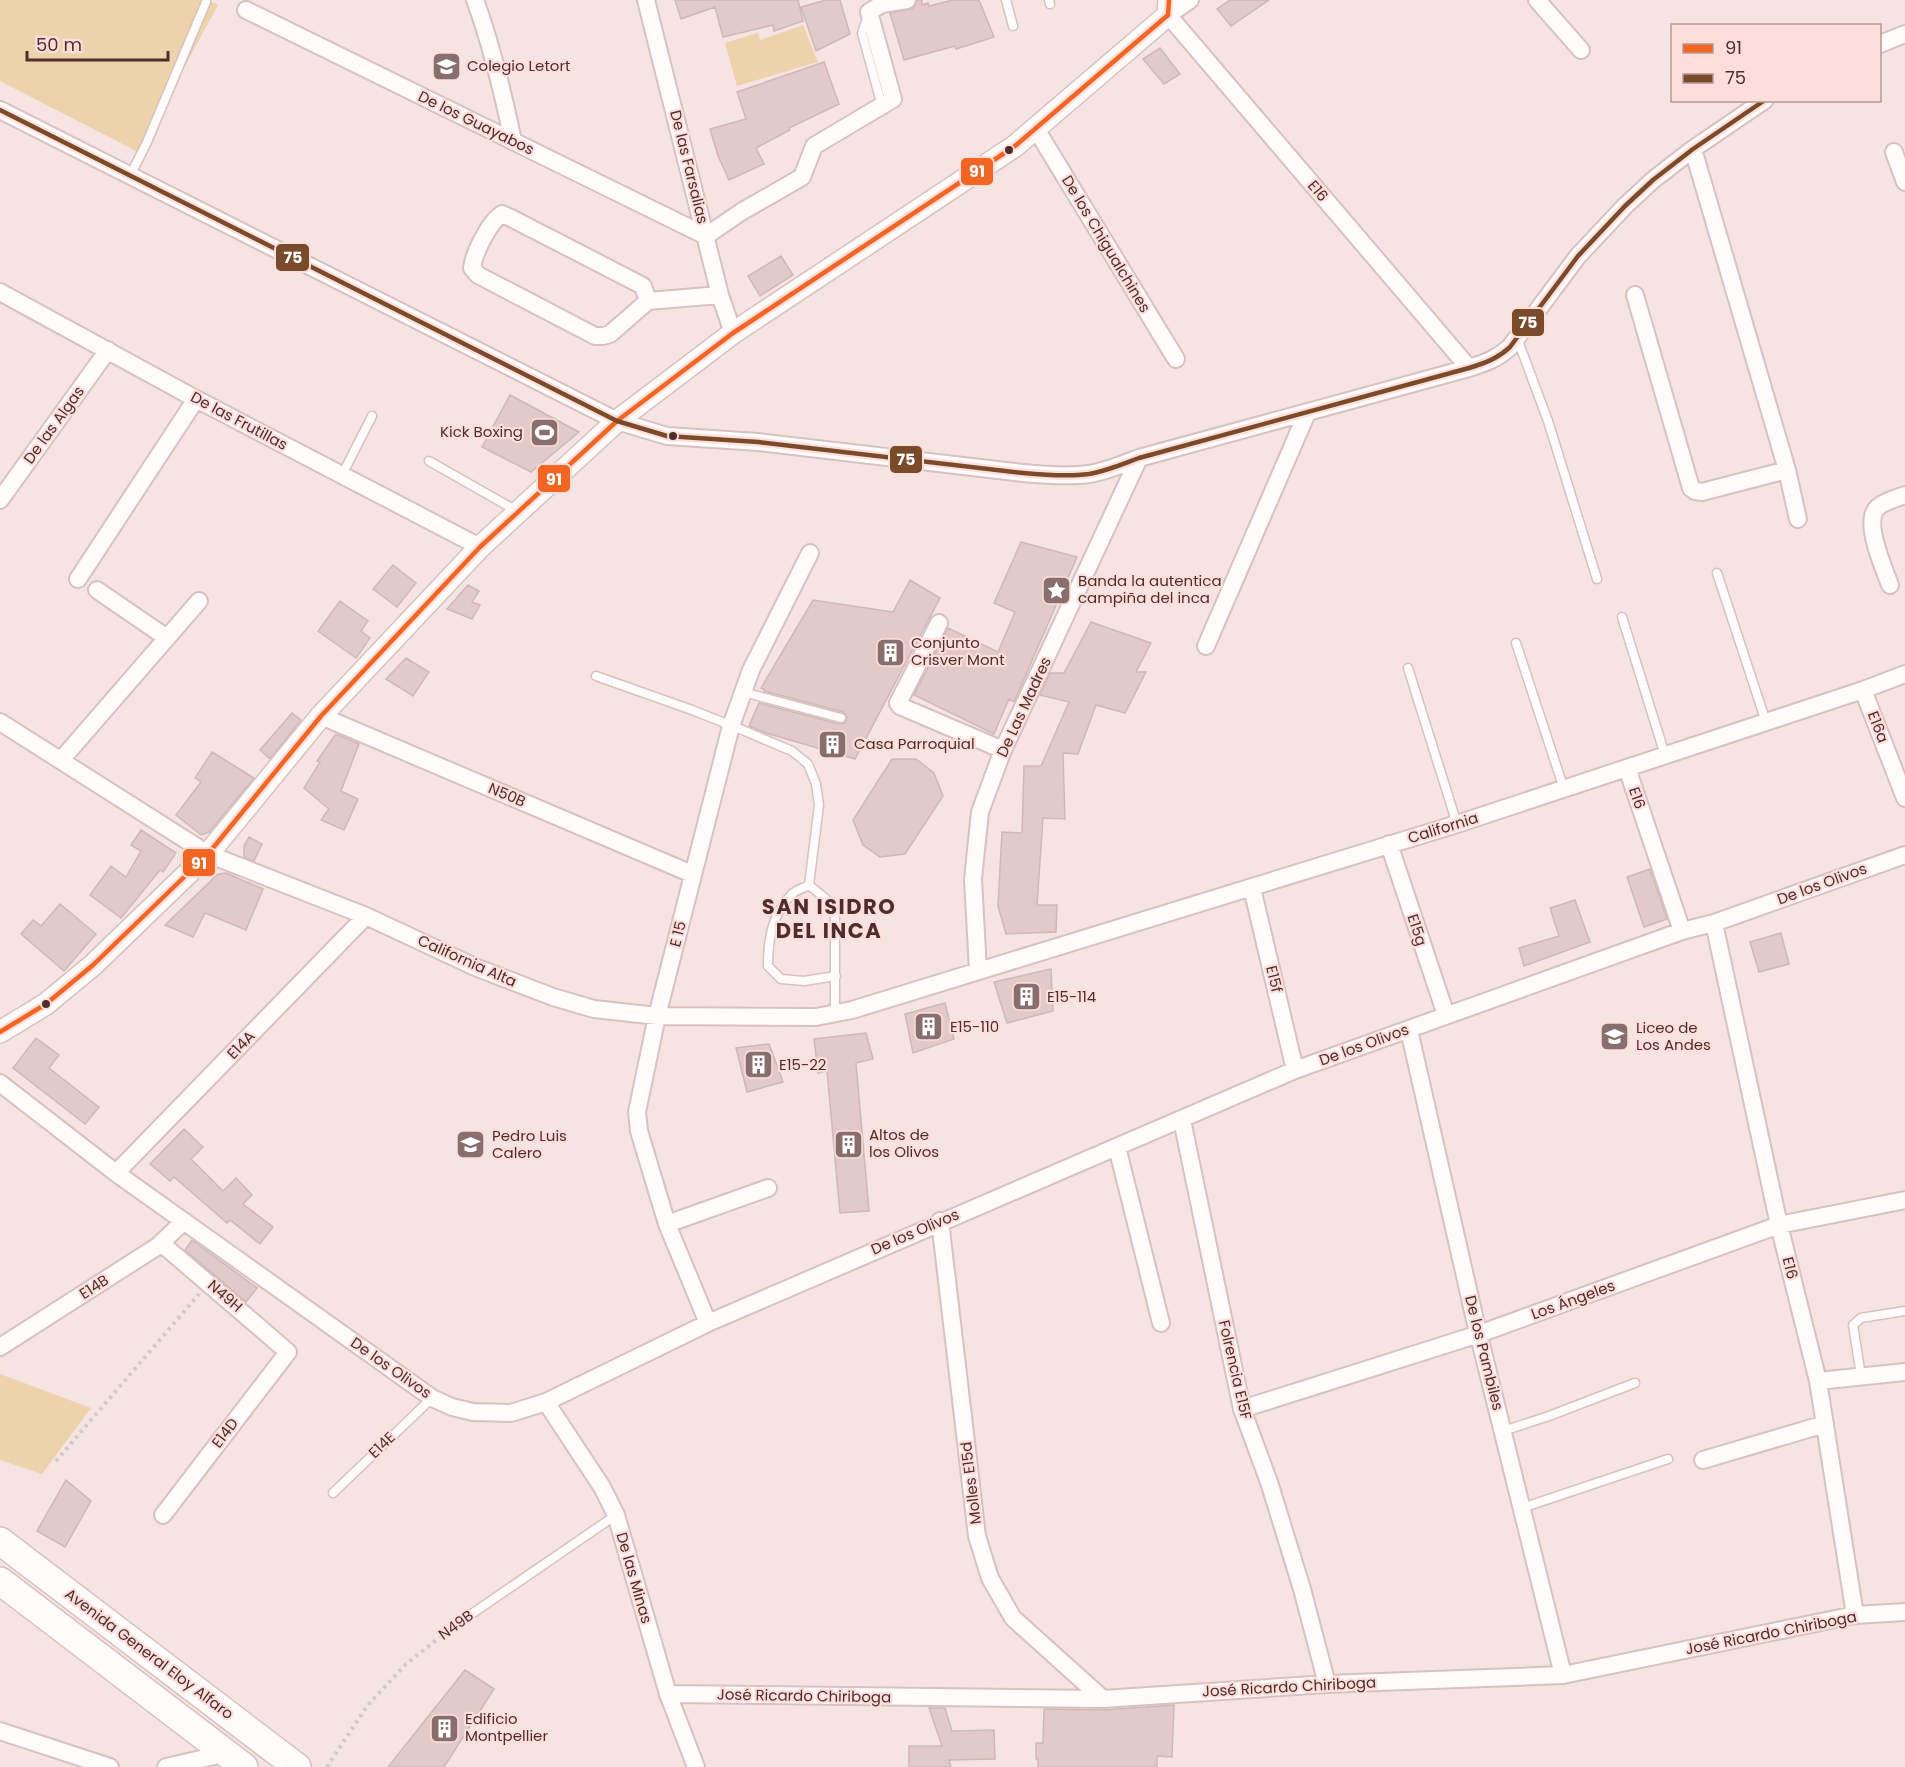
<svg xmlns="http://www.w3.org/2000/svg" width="1905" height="1767" font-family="Poppins,sans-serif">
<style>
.green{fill:#eed2ac}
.building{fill:#e1cac9;stroke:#ceb9b8;stroke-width:1.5}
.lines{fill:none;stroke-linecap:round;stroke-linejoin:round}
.service-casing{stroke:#d8c1c0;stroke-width:11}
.minor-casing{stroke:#d8c1c0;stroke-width:20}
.tertiary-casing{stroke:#d8c1c0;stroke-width:24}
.primary-casing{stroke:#d8c1c0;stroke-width:30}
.path{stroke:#d1c8c7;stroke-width:4;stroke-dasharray:3 4.5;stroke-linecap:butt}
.service{stroke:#fefbfb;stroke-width:8}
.minor{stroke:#fefbfb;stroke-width:16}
.tertiary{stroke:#fefbfb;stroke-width:21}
.primary{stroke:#fefbfb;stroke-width:27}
.bus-1-casing{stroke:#fededb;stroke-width:9}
.bus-2-casing{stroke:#fededb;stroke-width:9}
.bus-1{stroke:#f26522;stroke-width:4.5}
.bus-2{stroke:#7a4b2a;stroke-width:4.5}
.bus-dot{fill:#4d2e2d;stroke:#fededb;stroke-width:2}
.labels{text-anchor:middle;stroke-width:4.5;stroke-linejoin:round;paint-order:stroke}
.poi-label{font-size:15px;fill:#4d2e2d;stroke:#fededb;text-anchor:start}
.street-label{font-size:15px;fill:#4d2e2d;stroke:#fededb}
.district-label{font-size:21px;font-weight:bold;letter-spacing:1.5px;fill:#4d2e2d;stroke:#fededb}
.line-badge{stroke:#fededb;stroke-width:2}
.badge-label{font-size:16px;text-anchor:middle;font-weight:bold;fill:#fff}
</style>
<rect width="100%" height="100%" fill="#f6e4e3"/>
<!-- green -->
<path class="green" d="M0 0H208L218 5 138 152 0 81Z
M803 25 818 62 737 86 725 43 758 33 760 40Z
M0 1374 91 1408 42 1474 0 1460Z"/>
<!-- building -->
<path class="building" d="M675 0H798L803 21 774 31 773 25 723 37 715 7 681 19Z
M826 0H840L850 34 816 51 801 7Z
M917 0H922V5L928 3 929 6 953 0H979L994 37 956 49 955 46 904 60 890 13 913 8Z
M1230 0H1269L1231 26 1217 9Z
M1160 48 1180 74 1164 84 1143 59Z
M824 62 839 104 789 128 790 130 756 148 764 164 729 180 718 156 710 129 746 119 737 92Z
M781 256 793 275 760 296 748 276Z
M510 395 579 432 531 472 482 447Z
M1021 542 1077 557 1014 702 1009 699 994 734 914 695 948 628 998 652 1015 612 994 603Z
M393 565 416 583 397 607 373 589Z
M910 580 940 598 855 759 766 733 749 726 759 703 839 724 845 723 847 717 843 712 764 691V689L761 688 813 600 893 612Z
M468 585 479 591 472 602 480 605 472 619 447 609Z
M340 601 368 621 361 631 370 638 356 658 318 631Z
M1091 622 1151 643 1136 672H1146L1125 713 1096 705 1078 754 1063 753 1065 819 1043 818 1037 905H1057L1056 932 1006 934 998 906 1002 832 1022 833 1024 766H1041L1069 702 1040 695 1050 673H1064Z
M406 658 429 672 413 696 386 679Z
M292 713 301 720 270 759 260 750Z
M335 735H338L359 744 341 791 358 799 344 830 321 820 329 809 304 788 320 762 317 761Z
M212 752 254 778 209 832 201 835 176 815 201 782 195 778Z
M892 759H916L934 773 943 796 905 854 880 857 863 845 853 820Z
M141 830 176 853 163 872 160 870 121 918 90 895 111 866 126 877 141 851 131 845Z
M249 837 262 844 254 861 244 857V846Z
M1650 869 1667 919 1644 927 1627 877Z
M226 873 263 889 246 930 205 913 193 937 165 925 218 874Z
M1575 900 1590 942 1524 966 1519 948 1559 936 1550 908Z
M60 904 96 934 64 971 21 934 33 920 41 926Z
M1781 933 1789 964 1759 972 1750 942Z
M1051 969 1053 1011 1007 1023 994 982Z
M945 1003 954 1039 913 1053 905 1014Z
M866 1033 873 1059 856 1063 869 1211 840 1213 827 1071 818 1073 814 1039Z
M36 1038 59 1055 49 1068 99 1107 85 1124 13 1068Z
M769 1044 783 1082 747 1092 736 1048Z
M184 1129 203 1147 191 1159 223 1191 236 1178 252 1195 243 1204 273 1227 260 1244 230 1220 227 1223 174 1177 170 1181 150 1164Z
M192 1240 257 1288 246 1302 185 1250Z
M66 1480 91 1501 65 1547 37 1531Z
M465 1670 494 1689 444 1767H388Z
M1174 1705 1172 1757 1157 1756V1767H1038V1759H1036V1743H1043L1044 1709 1103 1710Z
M929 1708H945L952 1731 994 1730 995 1759 949 1760 951 1767H909V1746H942Z"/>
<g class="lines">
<defs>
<path id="service" d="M1006 0 1013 26
M1049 0 1050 4
M868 16 862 33 882 106
M130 176 147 142 206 2
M1517 338 1548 421 1597 579
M429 461 517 511
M342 475 372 416
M1717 573 1766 722
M1622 617 1665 755
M1516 643 1564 789
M1408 668 1457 824
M596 676 692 710 740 729 792 751 808 764 816 784 819 805 809 885 831 903 835 918V1014
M743 692 841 718
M809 885C804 888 796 890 792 894 772 914 768 939 768 966L781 979 804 981 836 976
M1861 1376 1853 1325 1861 1318 1905 1311
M1503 1431 1549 1416 1635 1383
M333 1493 432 1398
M1522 1508 1668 1459
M457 1624 616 1515"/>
<path id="minor" d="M475 0C492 46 503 93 513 141
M646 0 720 295 733 333
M1190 0 1168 15 1469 368
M1537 0 1581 50
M246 10 706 236 741 212 802 177 814 146 893 99 869 12 882 4 907 0
M1880 44 1905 34
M0 110 617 421 667 436 758 442 1023 473C1044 475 1068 477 1089 474 1107 471 1123 464 1139 458L1469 368C1485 363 1497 359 1510 347L1578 256 1625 206 1653 180 1693 149 1765 100
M1036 129 1176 359
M1693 149 1787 470 1798 519
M1894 152 1905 182
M0 292 196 399 480 547
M1635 295 1691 488 1695 491 1702 492 1787 470
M648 301 643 286 511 218 502 214C489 222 474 253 472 268L478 275 595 336H603L610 334 648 301 720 295
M0 500 108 350
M78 579 196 399
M1890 585C1884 568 1862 521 1878 507 1885 501 1897 498 1905 495
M97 590 167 638
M939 623 898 703 900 706 1003 750
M1206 646 1307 413
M1863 690 1905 798
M321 716 692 874
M0 722 208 854 366 916 475 967 553 997 594 1009 657 1016 816 1017 852 1010 1457 824 1863 690 1905 674
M61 760 199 601
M1627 768 1682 931
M1389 844 1446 1015
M1252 888 1295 1070
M1714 923 1779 1225 1818 1381 1855 1615
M978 971 973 879 980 812 1003 750 1139 458
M1409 1030 1475 1320 1563 1675
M0 1083 116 1173 432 1398 452 1407 473 1412 511 1413 546 1402 708 1323 1295 1070 1682 931 1714 923 1905 855
M1182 1120 1242 1409 1269 1482 1302 1589 1327 1684
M1117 1147 1161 1323
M116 1173 366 916
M940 1221 977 1536 990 1578 1013 1618 1103 1699
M667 1224 768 1188
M161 1243 288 1352 163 1515
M708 1323 667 1224 639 1131 637 1112 657 1016 731 726 751 670 810 553
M0 1347 158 1246 184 1221
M1818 1381 1905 1372
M546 1402 602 1487 616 1515 668 1694 696 1767
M1242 1409 1479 1334 1779 1225 1905 1200
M1703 1460 1825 1424
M668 1694 1103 1699 1327 1684 1563 1675 1855 1615 1905 1612
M0 1731 110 1767
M166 1767 227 1753"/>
<path id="tertiary" d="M0 1032 46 1004 93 965 208 854 321 716 480 547 617 421 733 333 1015 146 1168 15 1169 0"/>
<path id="primary" d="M0 1541 297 1767
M0 1581 244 1767"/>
</defs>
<!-- service casing -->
<use href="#service" class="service-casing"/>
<!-- minor casing -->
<use href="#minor" class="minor-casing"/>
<!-- tertiary casing -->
<use href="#tertiary" class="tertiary-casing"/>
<!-- primary casing -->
<use href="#primary" class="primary-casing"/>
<!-- path -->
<path class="path" d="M56 1461 199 1294
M327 1767 367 1706 406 1664 449 1630"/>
<!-- service -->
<use href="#service" class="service"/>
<!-- minor -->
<use href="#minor" class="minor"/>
<!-- tertiary -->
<use href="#tertiary" class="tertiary"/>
<!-- primary -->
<use href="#primary" class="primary"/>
<defs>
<path id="bus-1" d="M0 1032 46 1004 93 965 208 854 321 716 480 547 617 421 733 333 1015 146 1168 15 1169 0"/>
<path id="bus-2" d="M0 110 617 421 667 436 758 442 1023 473C1044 475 1068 477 1089 474 1107 471 1123 464 1139 458L1469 368C1485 363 1497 359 1510 347L1578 256 1625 206 1653 180 1693 149 1765 100"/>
</defs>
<!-- bus-1 casing -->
<use href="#bus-1" class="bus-1-casing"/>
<!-- bus-2 casing -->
<use href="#bus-2" class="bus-2-casing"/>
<!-- bus-1 -->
<use href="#bus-1" class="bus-1"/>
<!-- bus-2 -->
<use href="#bus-2" class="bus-2"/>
</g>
<!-- icons -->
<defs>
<symbol id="school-square" viewBox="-11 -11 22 22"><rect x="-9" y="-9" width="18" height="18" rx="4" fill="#886e6d" stroke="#fededb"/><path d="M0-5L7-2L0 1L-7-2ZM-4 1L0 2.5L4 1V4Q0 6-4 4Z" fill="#fff"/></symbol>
<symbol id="stadium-square" viewBox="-11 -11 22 22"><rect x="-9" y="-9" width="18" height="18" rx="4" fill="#886e6d" stroke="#fededb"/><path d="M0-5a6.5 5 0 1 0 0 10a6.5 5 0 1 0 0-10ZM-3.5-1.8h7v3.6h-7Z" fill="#fff"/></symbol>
<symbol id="sight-square" viewBox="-11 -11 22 22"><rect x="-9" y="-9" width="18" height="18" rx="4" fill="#886e6d" stroke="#fededb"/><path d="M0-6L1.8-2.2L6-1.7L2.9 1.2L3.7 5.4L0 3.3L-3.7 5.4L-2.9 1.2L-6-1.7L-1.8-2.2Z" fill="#fff"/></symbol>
<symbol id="building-square" viewBox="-11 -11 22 22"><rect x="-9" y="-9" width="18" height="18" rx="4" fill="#886e6d" stroke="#fededb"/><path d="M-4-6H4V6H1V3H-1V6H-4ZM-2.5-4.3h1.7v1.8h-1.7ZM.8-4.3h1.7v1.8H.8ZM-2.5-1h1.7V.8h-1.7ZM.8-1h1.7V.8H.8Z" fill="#fff"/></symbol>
</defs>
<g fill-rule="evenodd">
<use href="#school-square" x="430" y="50" width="33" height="33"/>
<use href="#stadium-square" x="528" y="416" width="33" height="33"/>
<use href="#sight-square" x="1040" y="574" width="33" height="33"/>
<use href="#building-square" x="874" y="636" width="33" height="33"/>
<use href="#building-square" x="816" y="728" width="33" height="33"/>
<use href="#building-square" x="1010" y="980" width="33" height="33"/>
<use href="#building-square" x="912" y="1010" width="33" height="33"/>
<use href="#school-square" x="1598" y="1020" width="33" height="33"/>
<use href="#building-square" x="742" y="1048" width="33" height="33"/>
<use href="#building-square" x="832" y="1128" width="33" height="33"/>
<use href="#school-square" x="454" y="1128" width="33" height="33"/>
<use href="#building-square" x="428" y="1712" width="33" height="33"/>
</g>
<!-- markers -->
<g class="bus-dot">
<circle cx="1009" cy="150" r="5"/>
<circle cx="673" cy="436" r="5"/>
<circle cx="46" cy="1004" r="5"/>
</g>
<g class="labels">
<!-- poi labels -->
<g class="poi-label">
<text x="467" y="71">Colegio Letort</text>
<text x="523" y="437" text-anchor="end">Kick Boxing</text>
<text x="1078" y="586">Banda la autentica<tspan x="1078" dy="17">campiña del inca</tspan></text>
<text x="911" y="648">Conjunto<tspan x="911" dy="17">Crisver Mont</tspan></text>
<text x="854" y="749">Casa Parroquial</text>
<text x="1047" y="1002">E15-114</text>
<text x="950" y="1032">E15-110</text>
<text x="1636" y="1033">Liceo de<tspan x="1636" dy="17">Los Andes</tspan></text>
<text x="779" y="1070">E15-22</text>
<text x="869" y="1140">Altos de<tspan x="869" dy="17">los Olivos</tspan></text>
<text x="492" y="1141">Pedro Luis<tspan x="492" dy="17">Calero</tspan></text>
<text x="465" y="1724">Edificio<tspan x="465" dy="17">Montpellier</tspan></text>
</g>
<!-- street labels -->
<g class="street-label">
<text transform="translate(476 123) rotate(26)" y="5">De los Guayabos</text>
<text transform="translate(689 167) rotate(76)" y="5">De las Farsalias</text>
<text transform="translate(1318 191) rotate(50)" y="5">E16</text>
<text transform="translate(1106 244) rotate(59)" y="5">De los Chigualchines</text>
<text transform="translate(239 421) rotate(28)" y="5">De las Frutillas</text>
<text transform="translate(54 425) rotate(-54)" y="5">De las Algas</text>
<text transform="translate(1024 707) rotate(-65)" y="5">De Las Madres</text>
<text transform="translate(1878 727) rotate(69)" y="5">E16a</text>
<text transform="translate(507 795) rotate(23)" y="5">N50B</text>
<text transform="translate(1637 798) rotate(71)" y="5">E16</text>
<text transform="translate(1443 828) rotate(-17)" y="5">California</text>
<text transform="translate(1822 884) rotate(-20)" y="5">De los Olivos</text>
<text transform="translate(1417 930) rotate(72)" y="5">E15g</text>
<text transform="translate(678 934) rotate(-76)" y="5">E 15</text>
<text transform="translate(467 961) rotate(24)" y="5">California Alta</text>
<text transform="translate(1274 979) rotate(77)" y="5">E15f</text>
<text transform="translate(241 1045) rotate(-46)" y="5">E14A</text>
<text transform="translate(1364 1045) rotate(-20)" y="5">De los Olivos</text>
<text transform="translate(915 1232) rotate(-23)" y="5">De los Olivos</text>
<text transform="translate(1790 1268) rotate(76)" y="5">E16</text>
<text transform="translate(94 1287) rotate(-33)" y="5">E14B</text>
<text transform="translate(225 1296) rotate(41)" y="5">N49H</text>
<text transform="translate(1573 1300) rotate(-20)" y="5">Los Ángeles</text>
<text transform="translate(1484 1353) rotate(76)" y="5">De los Pambiles</text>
<text transform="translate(391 1368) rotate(35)" y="5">De los Olivos</text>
<text transform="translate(1235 1370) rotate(77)" y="5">Folrencia E15F</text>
<text transform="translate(225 1433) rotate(-53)" y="5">E14D</text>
<text transform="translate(382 1445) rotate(-44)" y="5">E14E</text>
<text transform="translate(971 1483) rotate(-97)" y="5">Molles E15d</text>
<text transform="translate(634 1578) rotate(74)" y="5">De las Minas</text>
<text transform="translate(456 1625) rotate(-36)" y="5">N49B</text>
<text transform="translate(1771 1633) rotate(-11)" y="5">José Ricardo Chiriboga</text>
<text transform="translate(149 1654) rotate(37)" y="5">Avenida General Eloy Alfaro</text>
<text transform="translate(1289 1687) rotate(-3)" y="5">José Ricardo Chiriboga</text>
<text transform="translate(804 1696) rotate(1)" y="5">José Ricardo Chiriboga</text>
</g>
<!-- district labels -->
<g class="district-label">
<text x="829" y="914">SAN ISIDRO<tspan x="829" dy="24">DEL INCA</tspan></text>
</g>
</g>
<g class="line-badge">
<rect x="960" y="157" width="34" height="29" rx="6" fill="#f26522"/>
<rect x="275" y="243" width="35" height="29" rx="6" fill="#7a4b2a"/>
<rect x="1511" y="308" width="34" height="29" rx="6" fill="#7a4b2a"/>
<rect x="889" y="445" width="34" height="29" rx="6" fill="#7a4b2a"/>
<rect x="537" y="464" width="34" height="29" rx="6" fill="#f26522"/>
<rect x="182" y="848" width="34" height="29" rx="6" fill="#f26522"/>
</g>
<g class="badge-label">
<text x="977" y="177">91</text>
<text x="293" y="263">75</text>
<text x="1528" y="328">75</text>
<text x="906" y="465">75</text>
<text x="554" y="485">91</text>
<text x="199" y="869">91</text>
</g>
<!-- legend -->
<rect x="1671" y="24" width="210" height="78" fill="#fededb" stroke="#b79895" stroke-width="1.5"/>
<rect x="1683" y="44" width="30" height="9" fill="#f26522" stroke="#b79895" stroke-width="1.5"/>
<text x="1725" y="54" font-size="18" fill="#4d2e2d">91</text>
<rect x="1683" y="74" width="30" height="9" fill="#7a4b2a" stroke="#b79895" stroke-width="1.5"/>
<text x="1725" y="84" font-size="18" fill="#4d2e2d">75</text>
<!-- scale -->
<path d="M27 51v9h141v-9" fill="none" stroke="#4d2e2d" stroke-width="3"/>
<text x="36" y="51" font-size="18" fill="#4d2e2d" stroke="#fededb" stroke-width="4.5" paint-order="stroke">50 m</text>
</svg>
